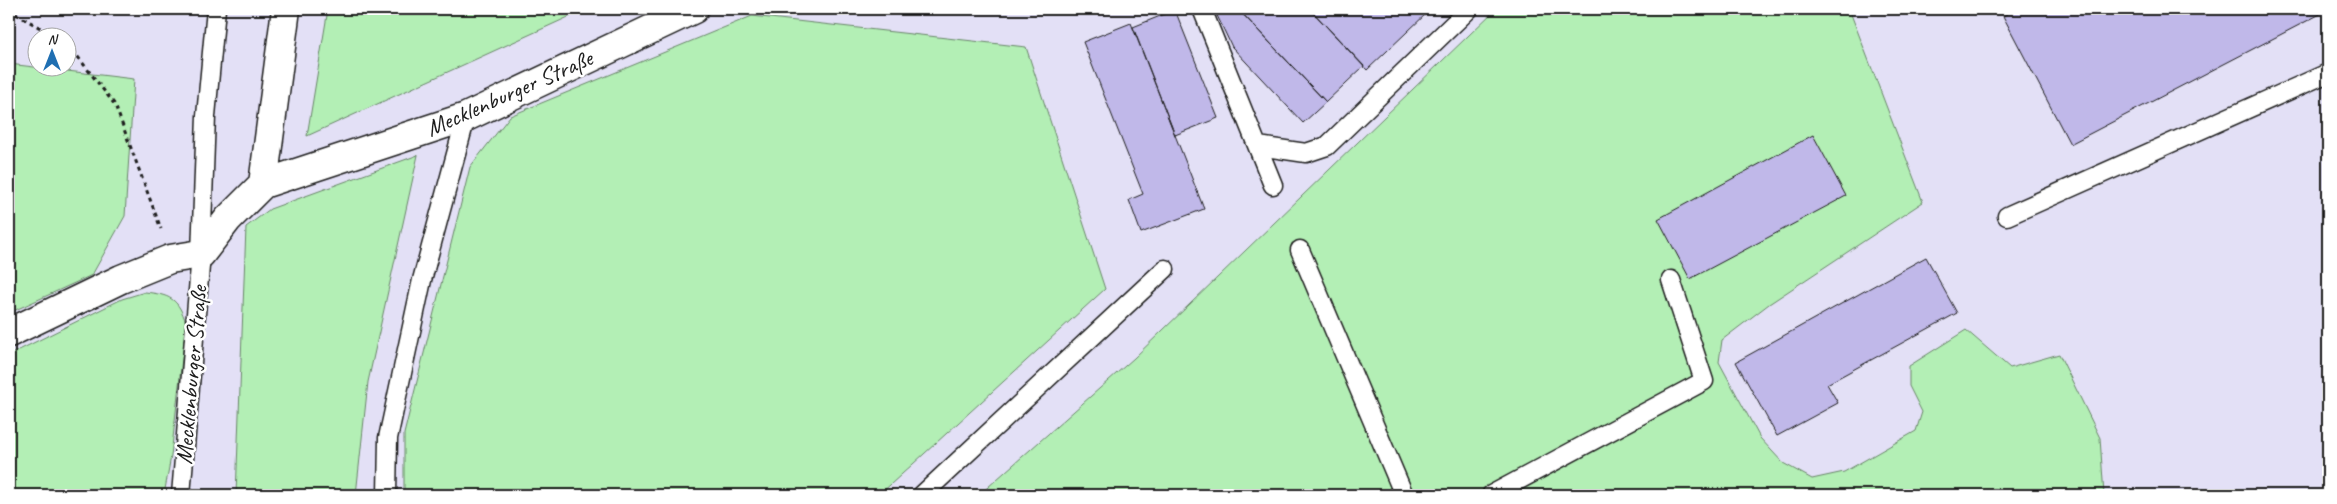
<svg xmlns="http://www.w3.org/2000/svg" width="2337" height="504" font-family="Caveat,sans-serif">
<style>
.built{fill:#e3e0f6;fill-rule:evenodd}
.green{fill:#b3efb5;stroke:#688668}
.building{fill:#c0b8e9;stroke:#1c1c1c}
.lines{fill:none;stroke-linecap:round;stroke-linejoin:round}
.lane-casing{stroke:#1c1c1c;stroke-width:21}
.street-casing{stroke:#1c1c1c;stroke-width:31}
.path{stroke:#1c1c1c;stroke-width:3;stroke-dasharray:4 4;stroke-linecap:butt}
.lane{stroke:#fff;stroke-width:18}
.street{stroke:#fff;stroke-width:28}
.labels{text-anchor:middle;stroke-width:5;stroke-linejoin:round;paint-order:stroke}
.street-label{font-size:24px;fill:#1c1c1c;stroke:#fff}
</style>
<rect width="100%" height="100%" fill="#f2f1fb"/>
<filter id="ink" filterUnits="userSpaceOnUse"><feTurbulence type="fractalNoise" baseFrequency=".02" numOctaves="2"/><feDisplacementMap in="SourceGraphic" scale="10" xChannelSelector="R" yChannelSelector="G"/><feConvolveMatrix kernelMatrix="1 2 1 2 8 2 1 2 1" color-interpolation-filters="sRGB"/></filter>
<g filter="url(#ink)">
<!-- built -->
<path class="built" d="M9 9H2328V495H9ZM38 38H68V68H38Z"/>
<!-- green -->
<path class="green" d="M328 9H586L307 136Z
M1496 9H1849L1923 202 1769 304 1722 340 1719 362 1760 438 1783 463 1812 479 1844 472 1916 431 1922 412 1909 386V366L1966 330 2010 368 2059 354 2100 438 2104 495H979L1134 358Z
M752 16 1026 47 1105 289 879 495H404V434L470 167 510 116Z
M9 64 134 79 125 216 92 275 9 313Z
M418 155 368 382 356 495H236L246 227 270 209Z
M145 292C170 295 178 298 186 323L171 456 164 495H9V355L122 299Z"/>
<!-- building -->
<path class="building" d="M1214 9H1238L1326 102 1303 123 1232 47Z
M1238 9H1310L1364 66 1326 102Z
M1310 9H1423L1427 13 1367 70Z
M2017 9H2328V10L2070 144 2003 16Z
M1175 10 1218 118 1175 135 1133 27Z
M1131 23 1204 209 1141 233 1129 200 1143 194 1083 42Z
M1813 135 1846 196 1690 279 1658 219Z
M1926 257 1957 313 1827 384 1838 403 1777 436 1736 362Z"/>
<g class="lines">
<defs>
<path id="lane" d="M1202 9 1273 185
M1258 146 1306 153 1327 146 1469 9
M2007 216 2328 73
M1300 250 1404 495
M181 495 201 254 206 116 216 9
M387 495 388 438 422 280 466 117
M922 495 1165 269
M1491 495 1704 381 1671 280"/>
<path id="street" d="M263 184 466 117 694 9
M9 333 121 279 170 259 201 254 228 219 263 184 286 9"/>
</defs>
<!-- lane casing -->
<use href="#lane" class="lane-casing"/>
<!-- street casing -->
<use href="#street" class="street-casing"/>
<!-- path -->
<path class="path" d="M9 10 58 38
M68 44 115 105 161 229"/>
<!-- lane -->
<use href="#lane" class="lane"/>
<!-- street -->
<use href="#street" class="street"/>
</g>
</g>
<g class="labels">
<!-- street labels -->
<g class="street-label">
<text transform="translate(509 93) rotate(-24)" y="8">Mecklenburger Straße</text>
<text transform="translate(191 375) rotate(-85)" y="8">Mecklenburger Straße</text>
</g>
</g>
<!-- margin -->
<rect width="2337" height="504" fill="none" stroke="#fff" stroke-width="30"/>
<rect x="15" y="15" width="2307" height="474" fill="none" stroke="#1c1c1c" stroke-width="2" filter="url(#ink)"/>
<!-- north arrow -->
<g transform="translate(52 52)"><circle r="24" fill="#ffffff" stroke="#a4a4a4"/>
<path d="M0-4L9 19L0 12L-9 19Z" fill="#1f6fb2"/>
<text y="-8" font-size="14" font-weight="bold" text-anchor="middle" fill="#1c1c1c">N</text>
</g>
</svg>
